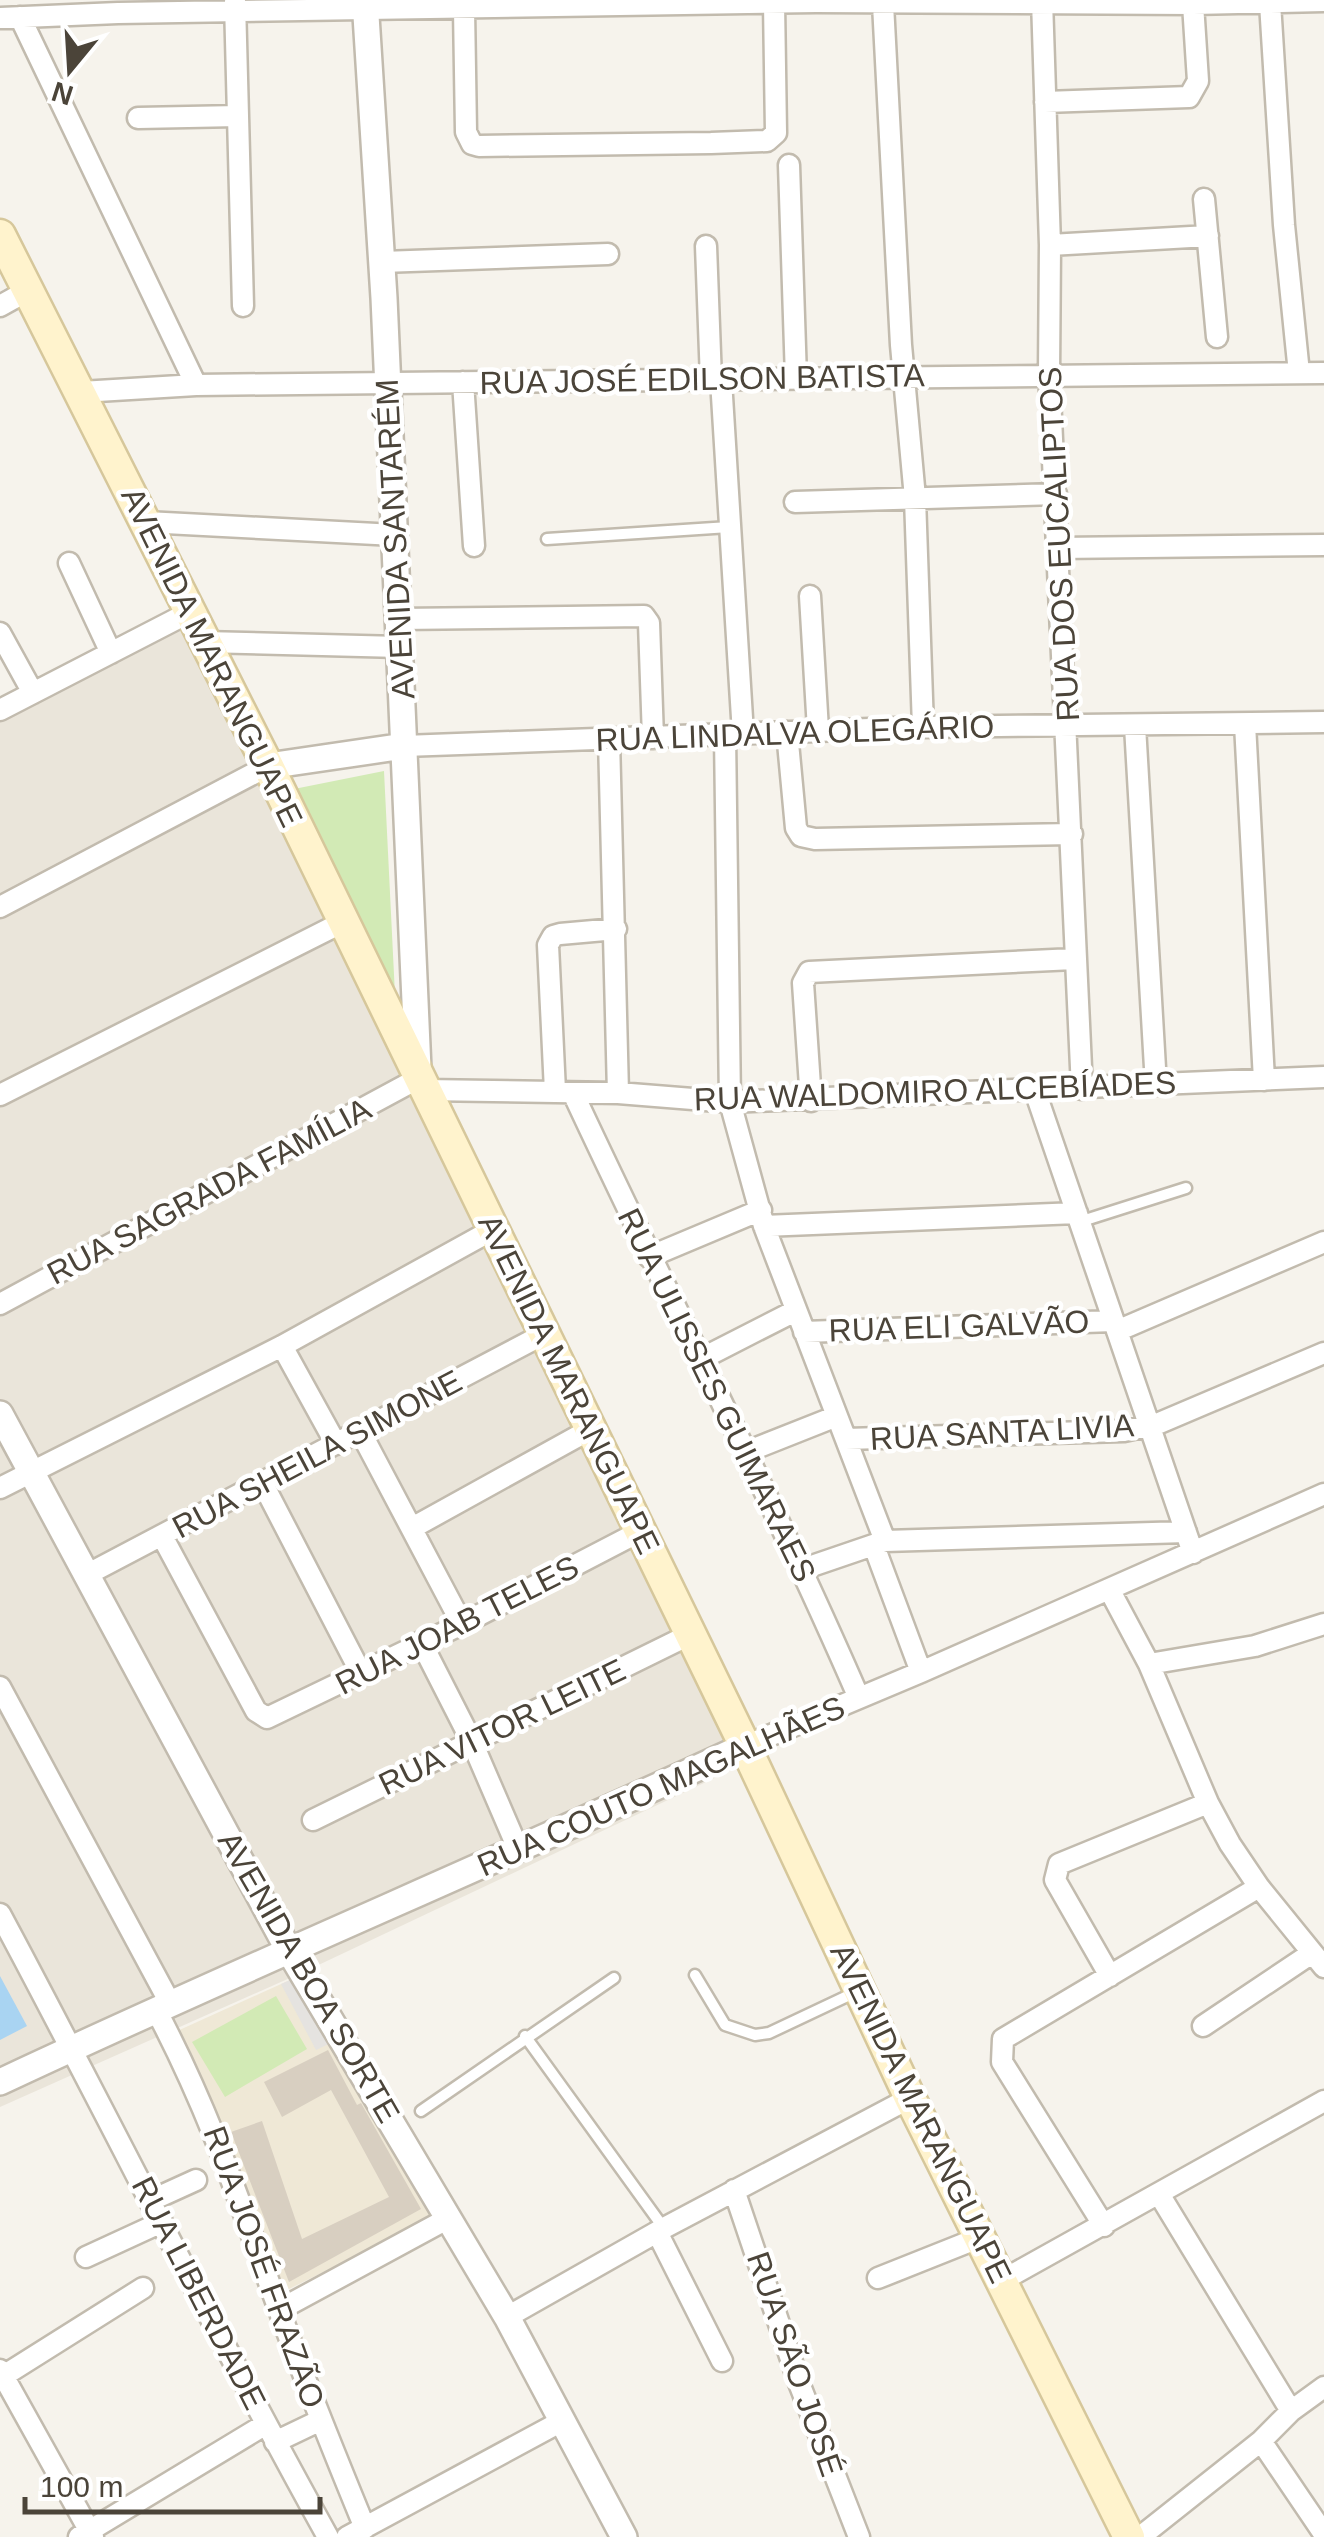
<svg xmlns="http://www.w3.org/2000/svg" width="1324" height="2537" font-family="Arial,sans-serif">
<style>
.residential{fill:#eae5da}
.education{fill:#efe8d6}
.green{fill:#d2eab5}
.parking{fill:#e5e3e0}
.water{fill:#a9d4f2}
.building{fill:#d8cfc1}
.lines{fill:none;stroke-linecap:round;stroke-linejoin:round}
.service-casing{stroke:#c2bbae;stroke-width:15}
.minor-casing{stroke:#c2bbae;stroke-width:25}
.tertiary-casing{stroke:#c2bbae;stroke-width:30}
.secondary-casing{stroke:#d6c79b;stroke-width:35}
.service{stroke:#fff;stroke-width:10}
.minor{stroke:#fff;stroke-width:20}
.tertiary{stroke:#fff;stroke-width:25}
.secondary{stroke:#fff3cd;stroke-width:30}
.labels{text-anchor:middle;stroke-width:9;stroke-linejoin:round;paint-order:stroke}
.street-label{font-size:32px;fill:#4b4439;stroke:#fff}
</style>
<rect width="100%" height="100%" fill="#f6f3ec"/>
<!-- residential -->
<path class="residential" d="M198 614 759 1757 310 1969 0 2107V720Z"/>
<!-- education -->
<path class="education" d="M301 1975 436 2216 285 2291 222 2127 175 2032Z"/>
<!-- green -->
<path class="green" d="M384 771 395 995 294 789Z
M276 1996 307 2049 225 2097 192 2042Z"/>
<!-- parking -->
<path class="parking" d="M301 1975 337 2040 316 2050 281 1984Z"/>
<!-- water -->
<path class="water" d="M0 1976 27 2026 0 2040Z"/>
<!-- building -->
<path class="building" d="M328 2050 357 2105 361 2103 421 2209 289 2282 231 2132 262 2121 302 2239 389 2197 331 2090 282 2117 264 2082Z"/>
<g class="lines">
<defs>
<path id="service" d="M547 539 729 527
M1079 1222 1186 1188
M695 1975 725 2025 755 2035 769 2033 858 1991
M525 2036 663 2227
M421 2111 614 1978"/>
<path id="minor" d="M1042 0 1050 245 1049 374 1082 1089
M235 2 243 306
M1270 3 1284 225 1299 373
M883 4 901 345 915 498 923 727
M464 9 466 132 472 144 479 146 711 143 767 141 776 133 774 3
M20 17 196 385
M0 18 118 13 816 2 1193 4 1324 1
M1045 102 1189 97 1198 81 1193 4
M138 118 238 116
M789 165 796 378
M1204 199 1217 337
M1050 245 1208 236
M706 246 711 380
M382 262 608 254
M0 306 27 291
M721 380 743 734
M463 382 474 546
M81 392 196 385 1324 373
M795 502 1056 494
M146 522 395 535
M1059 548 1324 545
M69 563 111 653
M810 596 818 730
M399 619 644 616 649 623 653 738
M0 633 33 693
M204 642 400 647
M0 710 190 612
M1245 724 1264 1080
M1135 726 1156 1085
M787 732 796 828 801 836 815 839 1072 834
M725 735 730 1102 764 1226 885 1541
M609 739 618 1093
M404 746 923 727 1324 722
M0 907 268 766
M425 1090 618 1093 730 1102 1324 1077
M555 1091 548 945 553 936 560 934 616 929
M1035 1091 1193 1553
M573 1093C667 1295 770 1493 859 1698
M0 1095 343 922
M811 1101 803 983 809 972 1074 959
M764 1226 1077 1213
M649 1257 761 1210
M0 1304 419 1078
M1117 1331 1324 1242
M804 1332 1113 1321
M282 1346 336 1444
M699 1360 795 1311
M360 1431 462 1624
M846 1439 1124 1431 1157 1424 1324 1353
M746 1452 837 1416
M263 1484 361 1673
M0 1488 282 1346 494 1229
M412 1528 591 1429
M162 1536 256 1711 267 1718 462 1624 641 1531
M874 1546 921 1672
M803 1569 885 1541 1186 1532
M88 1574 546 1333
M1109 1589 1149 1664 1208 1803 1230 1844 1259 1887 1324 1967
M421 1642 472 1742 519 1851
M1149 1664 1255 1646 1324 1624
M0 1687 170 2003
M745 1746 921 1672 1324 1494
M313 1820 691 1634
M0 1914C111 2121 214 2332 328 2537
M1110 1976 1055 1880 1059 1864 1208 1803
M156 2010C208 2108 240 2203 278 2307 305 2381 335 2455 365 2528
M1203 2026 1312 1953
M734 2190 799 2383 859 2537
M1159 2194 1291 2411
M152 2200 196 2180
M1104 2226 1002 2062 1003 2039 1259 1887
M657 2232 722 2361
M86 2257 162 2222
M878 2278 981 2237
M1003 2280 1324 2101
M279 2310 447 2219
M507 2317 664 2228 910 2098
M0 2370 93 2537
M0 2378 143 2288
M1261 2441 1324 2534
M275 2442 321 2420
M79 2537 266 2424
M347 2537 562 2421
M1140 2537 1261 2441 1291 2411 1324 2387"/>
<path id="tertiary" d="M365 0 384 298 418 1069
M268 766 404 746
M0 1414 288 1949 507 2317 624 2537
M0 2082C247 1966 498 1861 745 1746"/>
<path id="secondary" d="M0 235 268 766 745 1746 910 2098 1129 2537"/>
</defs>
<!-- service casing -->
<use href="#service" class="service-casing"/>
<!-- minor casing -->
<use href="#minor" class="minor-casing"/>
<!-- tertiary casing -->
<use href="#tertiary" class="tertiary-casing"/>
<!-- secondary casing -->
<use href="#secondary" class="secondary-casing"/>
<!-- service -->
<use href="#service" class="service"/>
<!-- minor -->
<use href="#minor" class="minor"/>
<!-- tertiary -->
<use href="#tertiary" class="tertiary"/>
<!-- secondary -->
<use href="#secondary" class="secondary"/>
</g>
<g class="labels">
<!-- street labels -->
<g class="street-label">
<text transform="translate(702 379) rotate(-1)" y="11">RUA JOSÉ EDILSON BATISTA</text>
<text transform="translate(395 539) rotate(-93)" y="11">AVENIDA SANTARÉM</text>
<text transform="translate(1059 544) rotate(-93)" y="11">RUA DOS EUCALIPTOS</text>
<text transform="translate(212 657) rotate(64)" y="11">AVENIDA MARANGUAPE</text>
<text transform="translate(795 733) rotate(-2)" y="11">RUA LINDALVA OLEGÁRIO</text>
<text transform="translate(935 1091) rotate(-2)" y="11">RUA WALDOMIRO ALCEBÍADES</text>
<text transform="translate(209 1191) rotate(-28)" y="11">RUA SAGRADA FAMÍLIA</text>
<text transform="translate(959 1326) rotate(-2)" y="11">RUA ELI GALVÃO</text>
<text transform="translate(569 1384) rotate(64)" y="11">AVENIDA MARANGUAPE</text>
<text transform="translate(717 1395) rotate(64)" y="11">RUA ULISSES GUIMARAES</text>
<text transform="translate(1002 1432) rotate(-3)" y="11">RUA SANTA LIVIA</text>
<text transform="translate(317 1454) rotate(-28)" y="11">RUA SHEILA SIMONE</text>
<text transform="translate(457 1625) rotate(-27)" y="11">RUA JOAB TELES</text>
<text transform="translate(502 1727) rotate(-26)" y="11">RUA VITOR LEITE</text>
<text transform="translate(661 1786) rotate(-24)" y="11">RUA COUTO MAGALHÃES</text>
<text transform="translate(309 1977) rotate(60)" y="11">AVENIDA BOA SORTE</text>
<text transform="translate(921 2113) rotate(64)" y="11">AVENIDA MARANGUAPE</text>
<text transform="translate(264 2267) rotate(70)" y="11">RUA JOSÉ FRAZÃO</text>
<text transform="translate(199 2293) rotate(63)" y="11">RUA LIBERDADE</text>
<text transform="translate(795 2364) rotate(71)" y="11">RUA SÃO JOSÉ</text>
</g>
</g>
<!-- north arrow -->
<g transform="translate(70 70) rotate(198)" stroke="#ffffff" stroke-width="8" paint-order="stroke">
<path d="M0-8L18 38L0 25L-18 38Z" fill="#4b4439"/>
<text y="-15" font-size="28" font-weight="bold" text-anchor="middle" fill="#4b4439">N</text>
</g>
<!-- scale -->
<path d="M25 2497v15h295v-15" fill="none" stroke="#4b4439" stroke-width="5"/>
<text x="40" y="2497" font-size="30" fill="#4b4439" stroke="#ffffff" stroke-width="8" paint-order="stroke">100 m</text>
</svg>
